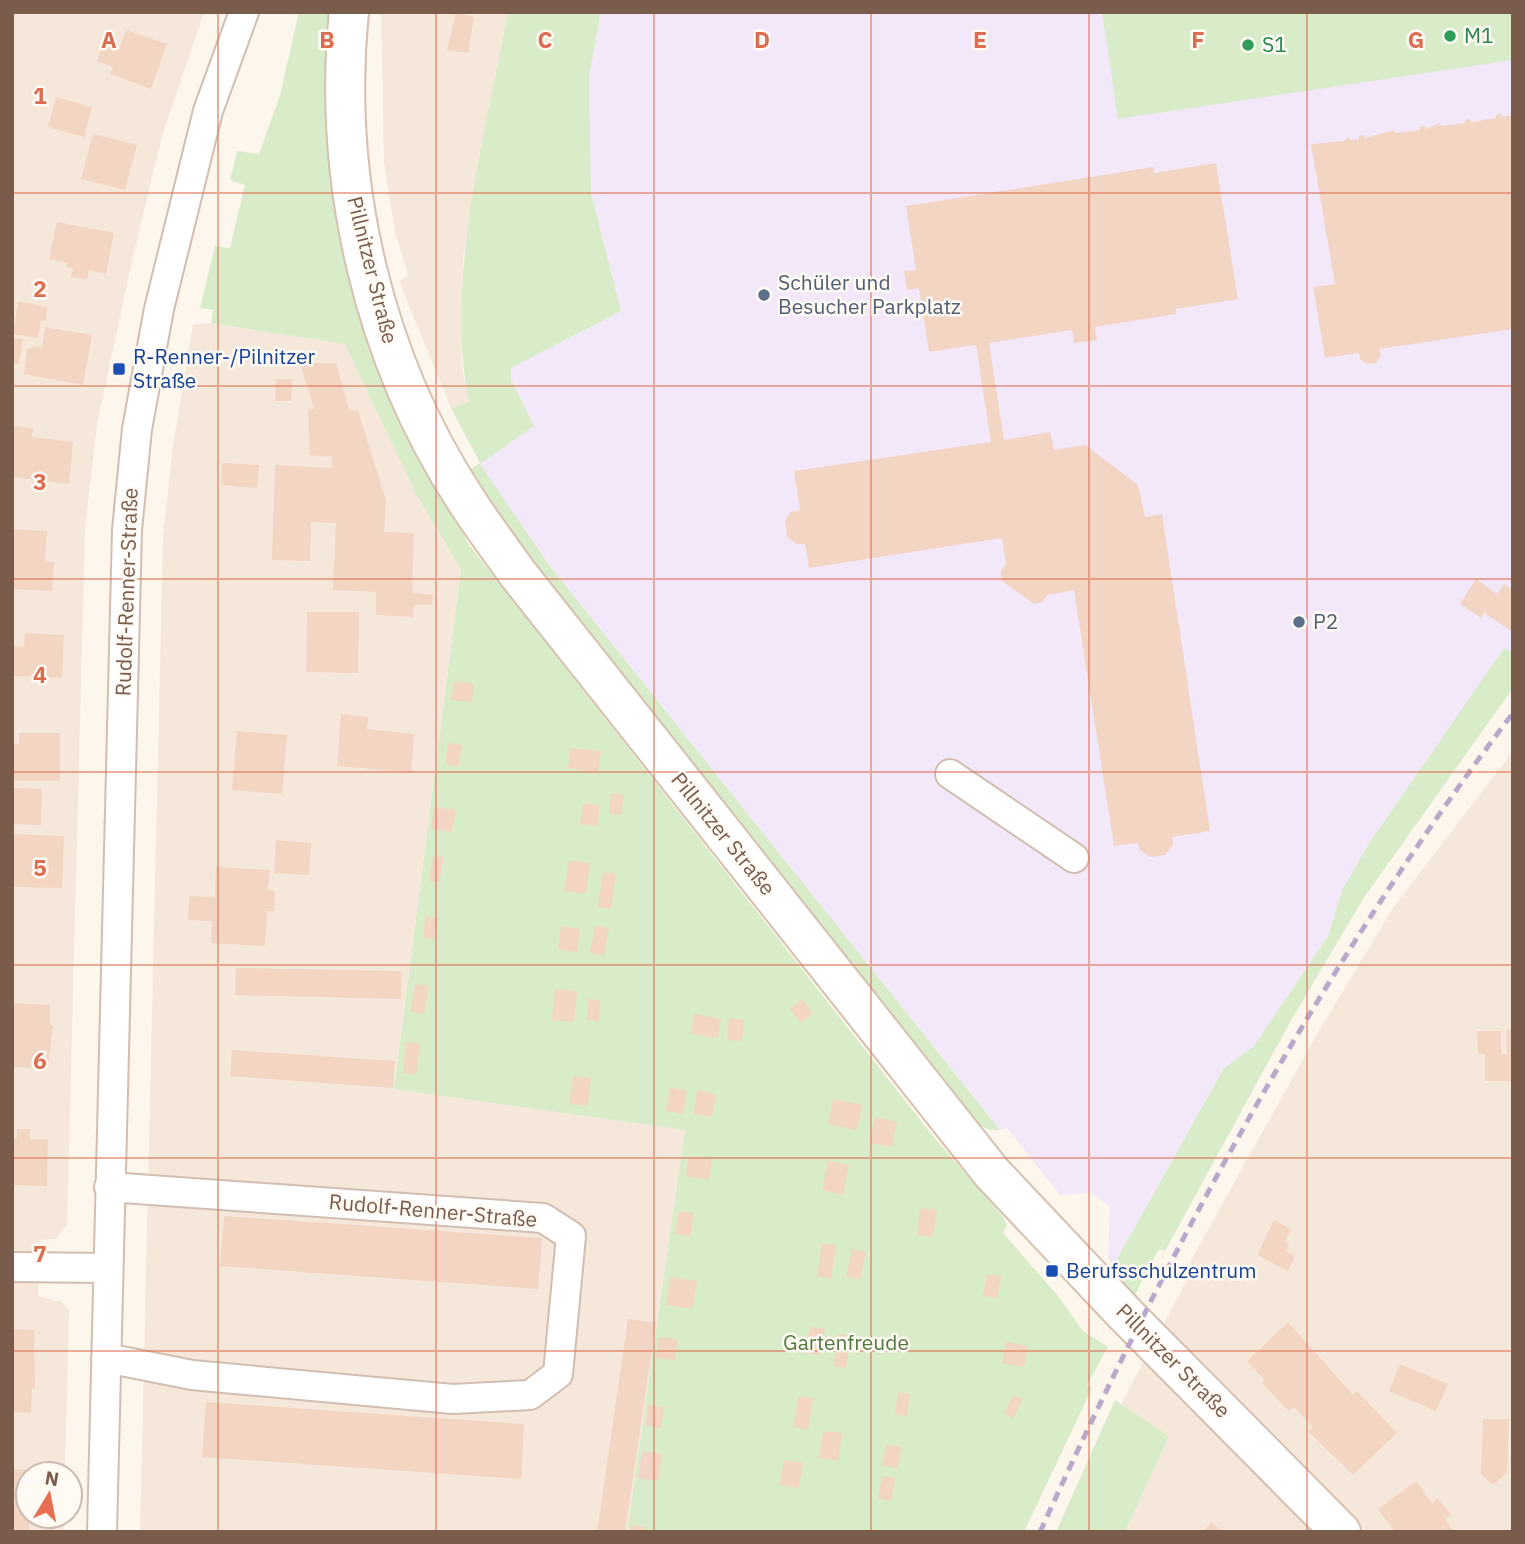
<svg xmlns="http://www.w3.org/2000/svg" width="1525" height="1544" font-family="'IBM Plex Sans',sans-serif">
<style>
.residential{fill:#f5e8da}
.education{fill:#f3e8fa}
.green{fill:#d8ecc9}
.building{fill:#f3d5c3}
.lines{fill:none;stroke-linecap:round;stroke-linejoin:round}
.street-casing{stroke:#d1beb0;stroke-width:32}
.secondary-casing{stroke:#d6c0b0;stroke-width:42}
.street{stroke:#fff;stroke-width:28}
.secondary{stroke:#fff;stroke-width:38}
.rail{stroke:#b9a8c9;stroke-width:5;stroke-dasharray:10 7;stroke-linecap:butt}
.grid{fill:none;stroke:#dc6d51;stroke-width:2;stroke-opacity:0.55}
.leisure-dot{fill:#2e9e5b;stroke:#fffaf3;stroke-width:2.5}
.service-dot{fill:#5c6f8a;stroke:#fffaf3;stroke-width:2.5}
.transit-dot{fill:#1a4fb4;stroke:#fffaf3;stroke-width:2.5}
.labels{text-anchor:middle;stroke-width:5;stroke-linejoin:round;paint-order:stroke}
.leisure-label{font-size:21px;fill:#27864d;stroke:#fffaf3;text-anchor:start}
.street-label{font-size:21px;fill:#7a5c4d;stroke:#fffaf3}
.service-label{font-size:21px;fill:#4e5e75;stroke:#fffaf3;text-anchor:start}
.transit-label{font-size:21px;fill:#164399;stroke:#fffaf3;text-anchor:start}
.park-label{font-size:21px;fill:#537a41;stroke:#fffaf3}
.grid-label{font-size:23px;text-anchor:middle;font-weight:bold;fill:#dc6d51;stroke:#fffaf3;stroke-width:5;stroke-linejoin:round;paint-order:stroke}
</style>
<rect width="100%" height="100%" fill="#fdf6ec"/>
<!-- residential -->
<path class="residential" d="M12 12H204L162 136 132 261 97 424 85 530 67 1225 56 1239 40 1240 38 1296 62 1302 69 1310 65 1474H28V1516H64V1532H12Z
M381 12H508L463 258 462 368 469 402 451 408 399 281 408 276 395 231 384 163Z
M211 323 345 343 416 494 461 569 394 1088 685 1130 627 1532H140L163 537 173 446 193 325Z
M1513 751V1532H1125L1169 1436 1121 1404 1194 1267 1189 1264 1317 1034 1393 908Z"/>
<!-- education -->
<path class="education" d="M601 12H1513V653L1504 649 1370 842 1342 890 1328 936 1254 1046 1224 1068 1113 1266 1108 1258 1110 1206 1091 1193 1060 1195 1007 1128 1000 1130 549 565 480 464 534 426 511 379V368L621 311 591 193 589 77Z"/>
<!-- green -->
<path class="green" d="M299 12H331L327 39 329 100 414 440 469 545 932 1135 1003 1217 1007 1225 1003 1233 1058 1296 1082 1330 1108 1347 1087 1385 1092 1388 1024 1532H627L685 1130 394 1089 461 569 416 494 345 344 211 323 213 310 200 308 215 246 230 248 245 185 230 180 237 151 259 154 280 95Z
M508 12H601L589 77 591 193 621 311 511 368V379L534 426 480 464 549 565 1000 1130H989L974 1122 533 577 470 470 480 463 451 408 469 402C444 279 486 134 508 12Z
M1102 12H1513V60L1118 119Z
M1504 648 1513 653V688L1363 899 1289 1024 1165 1251 1159 1249 1134 1297 1113 1266 1224 1068 1254 1046 1328 936 1342 890 1370 842Z
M1115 1400 1169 1436 1125 1532H1056Z"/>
<!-- building -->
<path class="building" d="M456 13 474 17 468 53 447 50Z
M126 30 167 44 151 89 110 74 113 67 97 61 103 43 119 49Z
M56 97 92 107 84 137 48 127Z
M1501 114 1502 117 1513 115V329L1379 349 1381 355 1376 363 1367 364 1360 359 1359 353 1325 358 1313 287 1335 284 1311 144 1344 141 1349 137V140L1359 139V136L1364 135V138L1395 130V133L1420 130V127L1425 126V129L1440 123 1441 126 1466 123 1465 120 1470 119 1471 122 1496 118V115Z
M93 134 137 145 125 190 81 179Z
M1216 163 1238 299 1176 309V314L1095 327 1097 340 1074 343 1072 330 989 343 1004 440 1050 432 1054 450 1085 445 1138 485 1145 517 1162 514 1210 831 1172 837 1173 845 1165 855 1150 857 1140 850 1138 843 1114 846 1074 590 1048 595 1042 602 1034 604 1002 581 1001 571 1006 564 1002 538 809 568 805 544H797L787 537 785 521 791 512 800 510 794 471 991 442 976 345 929 352 919 288 907 290 906 284 904 271 916 270 906 206 1154 167V173Z
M57 222 114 233 106 274 89 270 87 279 71 277 73 268 67 267 68 263 49 259Z
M18 301 48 307 45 321 41 320 38 338 13 334Z
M45 327 92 335 83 385 24 374 27 350 33 346 42 348Z
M12 338 23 339 19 364 12 363Z
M300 363H336L349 410 358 411 386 500 384 532 414 533 412 593 433 595 432 605H414L413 617 376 615V592L333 590 336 523 311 522 310 561 272 560 275 465 332 468V457L310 455 308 409H314Z
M276 379H292L291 401H275Z
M12 426 33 428 32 437 73 442 69 484 12 477Z
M222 463 259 465 257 488 221 485Z
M12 529 47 531 45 562H54L52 591 12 589Z
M1476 579 1497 594 1504 584 1513 590V632L1484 613 1481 618 1460 604Z
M307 612H359L358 673 306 672Z
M25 633 64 635 62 678 12 676V646L24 647Z
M454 681 474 684 472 702 451 700Z
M341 714 368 717 367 729 414 734 411 772 337 766Z
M237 731 287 735 282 794 232 790Z
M19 733H60V781H12V744H19Z
M448 743 462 745 458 767 445 764Z
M570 748 601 751 598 772 568 768Z
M12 788 42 789 41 825 12 824Z
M611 793 624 795 621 815 609 814Z
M583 803 600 805 597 826 580 824Z
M434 807 456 810 452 832 431 829Z
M12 834 64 836 62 888 12 887Z
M276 840 311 843 309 875 274 873Z
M433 856 444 857 439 882 429 881Z
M569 860 590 863 586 894 564 891Z
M216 867 270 870 268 890 275 891 274 911H267L265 946 211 943 212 921 188 920 189 896 215 897Z
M603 872 616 874 611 909 598 907Z
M426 916 438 918 434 940 423 938Z
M561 926 580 929 577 952 558 949Z
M595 926 609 928 604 956 590 953Z
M236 968 401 971V999L235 995Z
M415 984 429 986 424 1014 410 1012Z
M555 989 577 991 574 1022 552 1020Z
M588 999 600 1000 599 1021 587 1020Z
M802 999 813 1013 801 1023 790 1009Z
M12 1003 50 1005V1025H53L48 1068 12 1067Z
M694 1014 721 1019 718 1038 691 1034Z
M729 1018 744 1020 742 1041 727 1040Z
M1513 1029V1081H1485V1054H1478L1477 1031H1501V1054H1507V1030Z
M406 1042 420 1044 416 1075 403 1073Z
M232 1050 395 1061 393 1088 230 1076Z
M573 1076 591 1078 588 1106 569 1104Z
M670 1087 687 1091 683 1114 666 1111Z
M697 1090 716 1094 712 1117 694 1114Z
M833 1099 862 1105 857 1130 828 1124Z
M875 1117 897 1122 892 1147 869 1143Z
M17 1129H30V1139H48L47 1186 12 1185V1138H17Z
M689 1156 712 1160 708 1180 686 1176Z
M828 1161 849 1165 843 1195 822 1190Z
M920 1208 937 1210 933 1237 917 1235Z
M679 1211 694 1213 690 1237 675 1234Z
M224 1216 542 1238 538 1289 220 1266Z
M1274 1220 1291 1229 1285 1242 1289 1244 1286 1251 1295 1256 1288 1271 1257 1255Z
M822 1243 836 1245 831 1279 817 1276Z
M852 1249 866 1252 860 1279 846 1277Z
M987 1274 1001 1276 997 1298 983 1296Z
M670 1277 697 1281 692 1309 666 1305Z
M628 1319 656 1323 625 1532H597Z
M1288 1322 1353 1395 1357 1391 1397 1433 1353 1475 1308 1431 1313 1427 1294 1407 1289 1411 1262 1383 1265 1380 1247 1361Z
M810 1327 825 1329 820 1355 805 1353Z
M12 1329 34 1330 35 1388 32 1389 31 1413 12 1412Z
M838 1334 851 1336 846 1368 833 1366Z
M659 1337 678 1339 675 1360 656 1358Z
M1006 1342 1028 1346 1024 1367 1002 1363Z
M1400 1364 1448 1384 1436 1411 1389 1391Z
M898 1392 910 1394 907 1416 895 1414Z
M1013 1395 1023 1399 1014 1418 1004 1414Z
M799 1396 813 1398 808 1430 793 1427Z
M206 1402 524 1424 521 1479 202 1457Z
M648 1405 664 1407 661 1428 645 1426Z
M1483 1419H1509L1507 1473 1493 1485 1481 1474Z
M823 1431 842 1433 838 1461 819 1458Z
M887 1444 902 1447 897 1469 882 1465Z
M642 1451 662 1454 658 1481 638 1478Z
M784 1460 803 1463 799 1488 780 1485Z
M12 1469 30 1470 29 1532H12Z
M882 1476 895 1478 891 1501 878 1498Z
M1416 1481 1432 1503 1438 1498 1451 1515 1445 1519 1454 1532H1395L1378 1509Z
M1211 1522 1224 1532H1203Z
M631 1525 645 1527 644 1532H630Z"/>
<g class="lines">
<defs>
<path id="street" d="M950 774 1074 858
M12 1267 108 1268
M106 1358 192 1375 453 1399 530 1395 558 1374 571 1236 543 1218 109 1187
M102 1532 127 530 137 429 159 309 208 111 244 12"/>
<path id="secondary" d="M349 12C332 180 373 358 466 500 482 525 501 550 518 574L992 1173 1125 1314 1341 1532"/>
</defs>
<!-- street casing -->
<use href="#street" class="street-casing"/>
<!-- secondary casing -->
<use href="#secondary" class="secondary-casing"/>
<!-- street -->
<use href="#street" class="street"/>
<!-- secondary -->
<use href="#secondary" class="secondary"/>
<!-- rail -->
<path class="rail" d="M1040 1532C1169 1248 1324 962 1513 713"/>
</g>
<!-- grid -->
<path class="grid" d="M218 12V1532M436 12V1532M654 12V1532M871 12V1532M1089 12V1532M1307 12V1532M12 193H1513M12 386H1513M12 579H1513M12 772H1513M12 965H1513M12 1158H1513M12 1351H1513"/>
<!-- markers -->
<g class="leisure-dot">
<circle cx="1450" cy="36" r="7"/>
<circle cx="1248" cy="45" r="7"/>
</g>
<g class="service-dot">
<circle cx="764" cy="295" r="7"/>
<circle cx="1299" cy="622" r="7"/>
</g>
<g class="transit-dot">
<rect x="112" y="362" width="14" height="14" rx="3.5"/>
<rect x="1045" y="1264" width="14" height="14" rx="3.5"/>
</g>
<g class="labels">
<!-- leisure labels -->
<g class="leisure-label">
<text x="1464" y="43">M1</text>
<text x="1262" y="52">S1</text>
</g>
<!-- street labels -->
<g class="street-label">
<text transform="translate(372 270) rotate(76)" y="7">Pillnitzer Straße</text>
<text transform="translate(127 592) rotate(-88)" y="7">Rudolf-Renner-Straße</text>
<text transform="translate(723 834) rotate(51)" y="7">Pillnitzer Straße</text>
<text transform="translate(433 1211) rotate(5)" y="7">Rudolf-Renner-Straße</text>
<text transform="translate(1173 1361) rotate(45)" y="7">Pillnitzer Straße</text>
</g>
<!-- service labels -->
<g class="service-label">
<text x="778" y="290">Schüler und<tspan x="778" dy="24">Besucher Parkplatz</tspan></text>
<text x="1313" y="629">P2</text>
</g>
<!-- transit labels -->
<g class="transit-label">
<text x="133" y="364">R-Renner-/Pilnitzer<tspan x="133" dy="24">Straße</tspan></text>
<text x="1066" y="1278">Berufsschulzentrum</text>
</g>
<!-- park labels -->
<g class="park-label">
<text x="846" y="1350">Gartenfreude</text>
</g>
</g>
<g class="grid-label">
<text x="109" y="48">A</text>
<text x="327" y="48">B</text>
<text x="545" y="48">C</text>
<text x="762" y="48">D</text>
<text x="980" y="48">E</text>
<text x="1198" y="48">F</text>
<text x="1416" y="48">G</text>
<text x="40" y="104">1</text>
<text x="40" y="297">2</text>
<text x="40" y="490">3</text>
<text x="40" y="683">4</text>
<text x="40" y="876">5</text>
<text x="40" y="1069">6</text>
<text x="40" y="1262">7</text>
</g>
<!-- border -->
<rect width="1525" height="1544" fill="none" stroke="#7a5c4d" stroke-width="28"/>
<!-- north arrow -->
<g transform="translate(49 1495) rotate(10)"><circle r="33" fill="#fffaf3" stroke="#cabbb1" stroke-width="2"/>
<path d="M0-5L12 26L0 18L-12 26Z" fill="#e76f51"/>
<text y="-10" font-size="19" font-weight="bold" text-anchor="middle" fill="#7a5c4d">N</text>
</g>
</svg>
